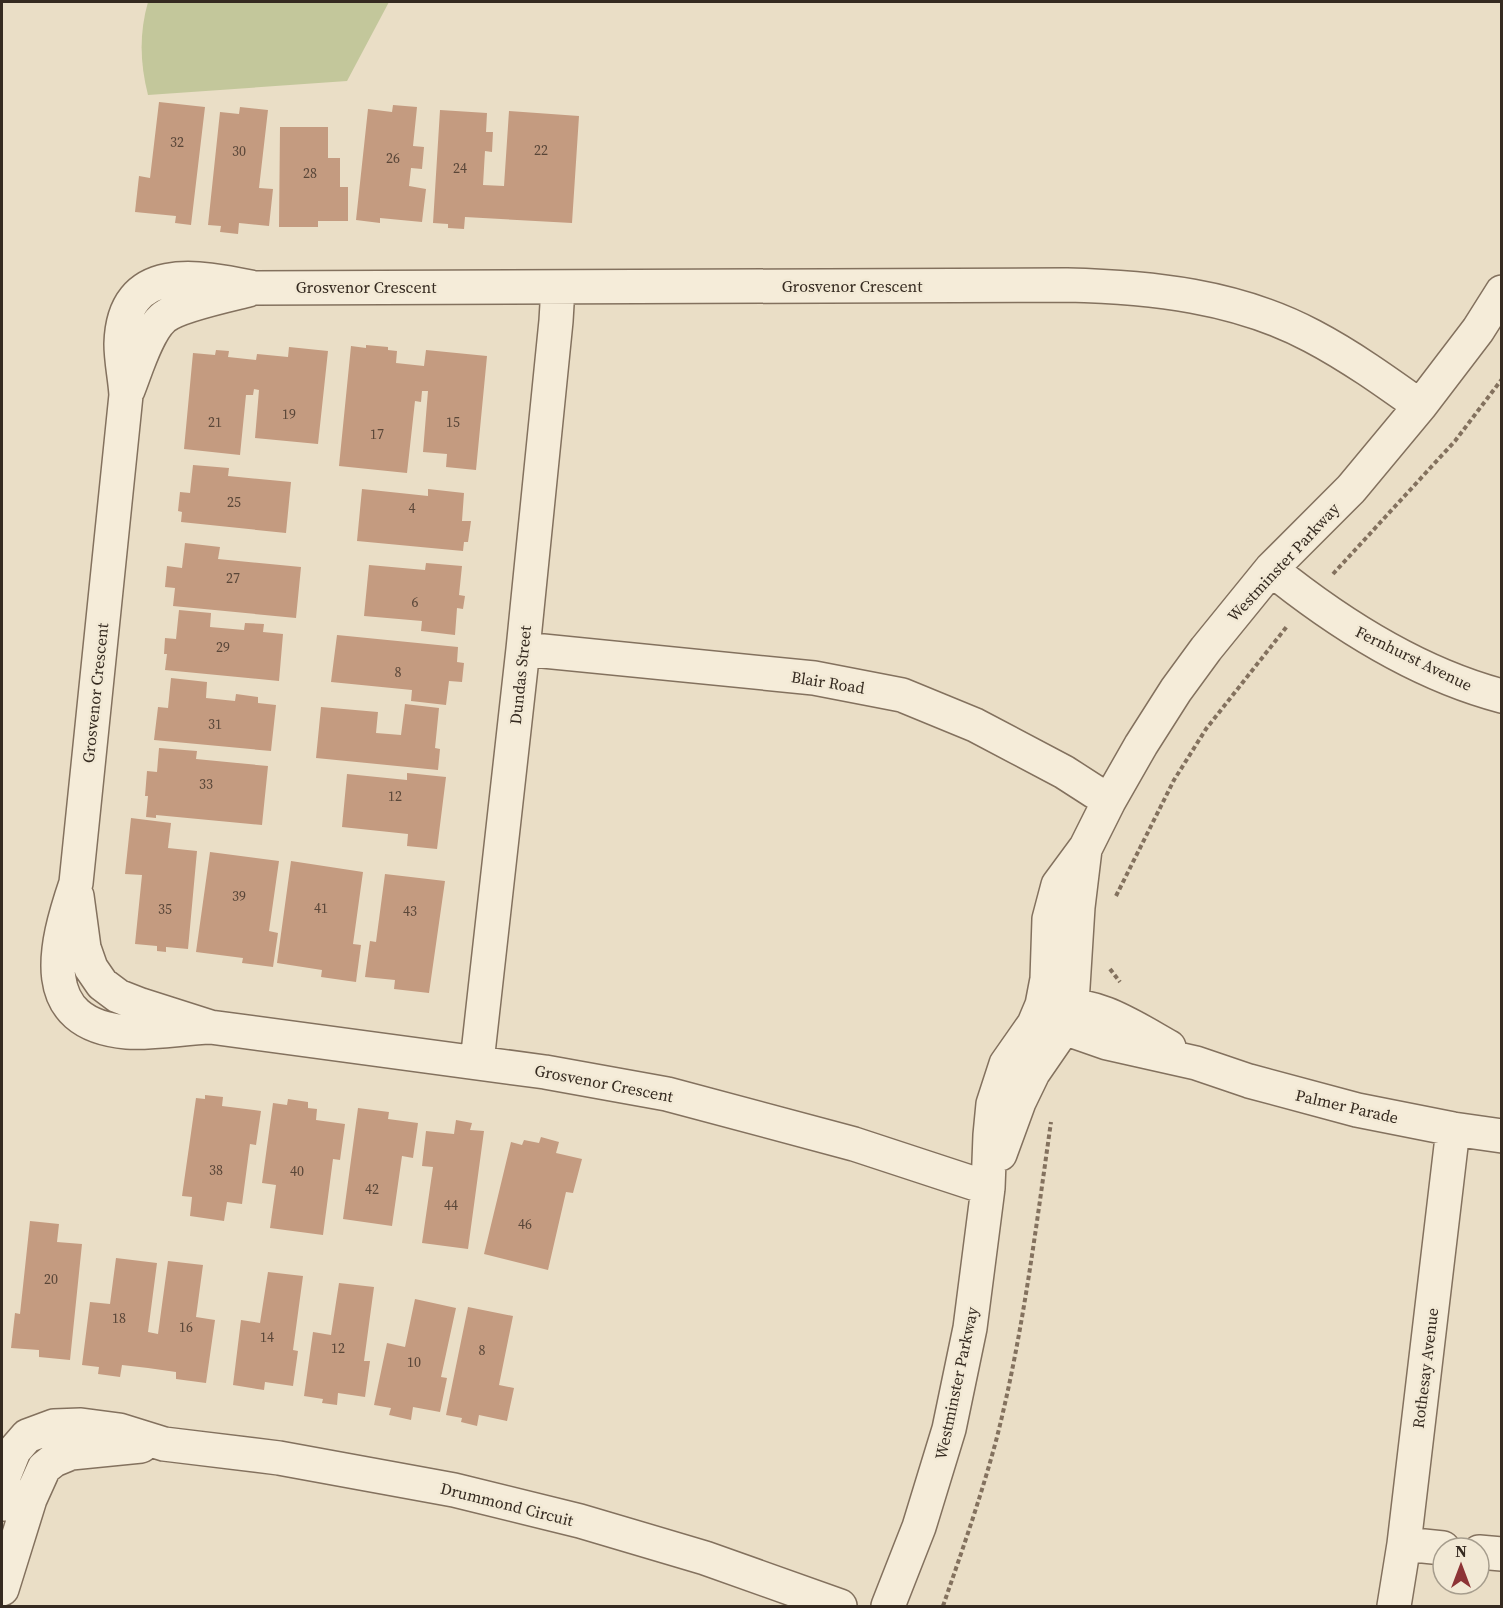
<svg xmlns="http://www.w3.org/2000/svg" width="1503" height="1608" font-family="'Source Serif 4',serif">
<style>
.green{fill:#c3c79b}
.building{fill:#c49b80}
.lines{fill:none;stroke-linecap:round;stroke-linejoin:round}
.street-casing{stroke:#83715e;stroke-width:36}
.path{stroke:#83715e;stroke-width:4;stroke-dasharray:4.5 3;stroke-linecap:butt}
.street{stroke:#f5ecd9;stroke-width:33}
.labels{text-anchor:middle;stroke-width:5;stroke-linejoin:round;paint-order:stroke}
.number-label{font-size:14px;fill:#594638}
.street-label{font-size:16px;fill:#352a20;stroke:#f2e9d5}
</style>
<rect width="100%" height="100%" fill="#eadec6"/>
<!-- green -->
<path class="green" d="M148 2H389L347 81 148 95C140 63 139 34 148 2Z"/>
<!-- building -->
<path class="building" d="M159 102 205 107 191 225 175 223 176 216 135 212 139 176 150 178Z
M393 105 417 107 413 146 424 147 422 169 411 168 409 186 426 189 422 222 380 218V223L356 220 368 109 392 112Z
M240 107 268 110 259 188 273 189 269 226 239 223 238 234 220 232 221 226 208 225 220 112 239 114Z
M440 110 487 113 486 132H493L492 152 485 151 483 185 504 186 509 111 579 116 572 223 465 217 464 229 448 228V224L433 223Z
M280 127H328V158H340V187H348V221H318V227H279Z
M366 345 388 347V350L397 351 396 363 424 366 426 350 487 356 476 470 446 467 447 454 423 452 428 391H422L421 402 415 401 407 473 339 466 351 346 366 348Z
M289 347 328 351 318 444 255 438 259 390 254 389 253 395H246L240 455 184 449 193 353 215 355 216 350 229 351 228 357 256 360 257 354 288 357Z
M193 465 229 468 228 476 291 482 286 533 181 522 182 512 178 511 180 492 190 493Z
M362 489 428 496V489L464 493 462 521H471L468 542H464L463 551 357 541Z
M185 543 220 547 218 559 301 567 296 618 173 606 175 588 165 587 167 566 182 568Z
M426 563 462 566 459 595 465 596 463 609 457 608 455 635 421 631 422 621 364 616 369 565 425 570Z
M179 610 211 613 210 627 244 630 245 623 264 624 263 632 283 634 279 681 165 670 167 654H164L165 638 176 639Z
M337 635 458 647 457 662 464 663 462 682 449 681 446 705 411 701 412 690 331 682Z
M171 678 207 682 206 698 235 701 236 694 258 697V703L276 705 271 751 154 740 158 707 168 708Z
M405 704 439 708 435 748 440 749 438 770 316 758 321 707 378 712 376 733 401 735Z
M159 748 197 751 196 759 268 766 262 825 156 815V818L146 817 148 796H145L147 771 157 772Z
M407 773 446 777 437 849 407 846 408 834 342 827 347 774 407 780Z
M131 818 171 823 168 848 197 851 188 949 166 947V952L157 951V946L135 944 142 875 125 874Z
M210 852 279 861 269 931 278 933 273 967 242 963 243 958 196 952Z
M291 861 363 872 353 944 361 945 356 982 321 977 322 970 277 963Z
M385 874 445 881 429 993 394 989 395 980 365 977 370 941 376 942Z
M205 1095 223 1097 222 1106 261 1111 256 1145 250 1144 242 1204 227 1202 224 1221 190 1216 192 1197 182 1196 196 1098 205 1099Z
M288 1099 308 1102V1108L317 1109 316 1120 345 1124 340 1160 333 1159 323 1235 270 1228 276 1185 262 1183 273 1103 287 1105Z
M358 1108 389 1112 388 1119 418 1123 413 1158 402 1156 392 1226 343 1219Z
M456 1120 472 1123 470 1130 484 1131 468 1249 422 1243 433 1167 422 1166 426 1131 454 1134Z
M541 1137 559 1142 556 1153 582 1159 573 1193 566 1192 548 1270 484 1254 511 1142 522 1145 524 1140 539 1143Z
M30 1221 59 1224 57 1242 82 1244 70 1360 39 1357V1350L11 1348 15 1313 20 1314Z
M116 1258 157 1263 148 1332 158 1334 168 1261 203 1265 196 1317 215 1320 206 1383 176 1379V1372L148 1368 122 1365 120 1377 98 1374 99 1367 82 1365 90 1302 110 1304Z
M268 1272 303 1276 293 1350 298 1351 293 1386 265 1382 264 1390 233 1385 241 1320 260 1323Z
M339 1283 374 1287 364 1361H370L365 1397 338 1393 337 1405 322 1403 323 1399 304 1396 313 1332 331 1335Z
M415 1299 456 1308 441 1377 447 1378 440 1412 413 1407 411 1420 389 1415 391 1408 374 1405 387 1343 405 1347Z
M468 1307 513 1316 499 1385 514 1388 507 1421 479 1415 477 1426 461 1422 462 1418 446 1415Z"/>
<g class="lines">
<defs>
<path id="street" d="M128 390C136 370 147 332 163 318 176 306 228 295 248 290
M1271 569C1338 623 1418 674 1502 696
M523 649 814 678 902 695 975 725 1064 772 1109 801
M77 896 84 948 91 968 102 984 118 996 141 1005 210 1027 545 1072 667 1094 854 1144 988 1188
M1042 1005 1064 1028 1107 1043 1196 1063 1249 1081 1357 1110 1453 1129 1502 1136
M1051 1005C1097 1002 1130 1025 1169 1047
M210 1027C184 1028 151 1034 127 1032 34 1024 55 945 76 883L126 395C125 378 121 361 121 344 123 261 198 276 255 288L1067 285C1151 287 1237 296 1312 336 1350 356 1385 381 1420 406
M477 1062 523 649 556 321 558 287
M1000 1154 1019 1102 1033 1073 1064 1028 1072 1003 1078 907 1085 849
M2 1504 4 1476 14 1451 27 1436 54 1426 81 1425 119 1430 164 1444 279 1458 454 1490 580 1521 705 1558 840 1606
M1404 1544 1443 1548
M1479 1552 1502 1554
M2 1589 30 1499 44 1468 54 1460 71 1453 141 1446
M888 1606 919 1527 949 1429 970 1328 988 1188 990 1135 993 1104 1006 1064 1034 1024 1042 1005 1047 979 1049 919 1058 885 1086 847 1109 801 1141 745 1176 690 1206 649 1271 569 1351 489 1420 406 1478 330 1502 292
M1394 1606 1404 1544 1453 1129"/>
</defs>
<!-- street casing -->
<use href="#street" class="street-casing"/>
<!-- path -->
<path class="path" d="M1333 574 1455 441 1502 379
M1116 896 1174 780 1206 729 1288 625
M1110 969 1120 982
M943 1606C962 1551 982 1494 997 1437 1023 1334 1036 1227 1051 1122"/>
<!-- street -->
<use href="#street" class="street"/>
</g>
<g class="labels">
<!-- number labels -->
<g class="number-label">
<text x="177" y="147">32</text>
<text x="541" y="155">22</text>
<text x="239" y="156">30</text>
<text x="393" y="163">26</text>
<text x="460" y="173">24</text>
<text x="310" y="178">28</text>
<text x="289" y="419">19</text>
<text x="215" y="427">21</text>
<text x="453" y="427">15</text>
<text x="377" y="439">17</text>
<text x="234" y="507">25</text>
<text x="412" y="513">4</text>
<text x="233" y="583">27</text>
<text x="415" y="607">6</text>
<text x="223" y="652">29</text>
<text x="398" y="677">8</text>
<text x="215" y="729">31</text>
<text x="206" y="789">33</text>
<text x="395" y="801">12</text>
<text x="239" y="901">39</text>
<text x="321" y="913">41</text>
<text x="165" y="914">35</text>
<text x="410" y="916">43</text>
<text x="216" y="1175">38</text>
<text x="297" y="1176">40</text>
<text x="372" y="1194">42</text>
<text x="451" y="1210">44</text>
<text x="525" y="1229">46</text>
<text x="51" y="1284">20</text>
<text x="119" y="1323">18</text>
<text x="186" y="1332">16</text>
<text x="267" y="1342">14</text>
<text x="338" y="1353">12</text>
<text x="482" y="1355">8</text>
<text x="414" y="1367">10</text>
</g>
<!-- street labels -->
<g class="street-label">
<text x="852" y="292">Grosvenor Crescent</text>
<text x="366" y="293">Grosvenor Crescent</text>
<text transform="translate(1283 562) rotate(-47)" y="6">Westminster Parkway</text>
<text transform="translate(1414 658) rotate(26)" y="6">Fernhurst Avenue</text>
<text transform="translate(520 675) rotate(-84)" y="6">Dundas Street</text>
<text transform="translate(828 682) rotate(9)" y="6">Blair Road</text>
<text transform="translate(95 693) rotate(-84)" y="6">Grosvenor Crescent</text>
<text transform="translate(604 1083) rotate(11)" y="6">Grosvenor Crescent</text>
<text transform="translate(1347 1106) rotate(13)" y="6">Palmer Parade</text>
<text transform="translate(1425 1368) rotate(-83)" y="6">Rothesay Avenue</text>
<text transform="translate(956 1383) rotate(-78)" y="6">Westminster Parkway</text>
<text transform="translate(507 1504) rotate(14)" y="6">Drummond Circuit</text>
</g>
</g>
<!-- border -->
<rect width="1503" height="1608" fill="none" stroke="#352a20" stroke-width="6"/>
<!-- north arrow -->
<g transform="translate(1461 1566)"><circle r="28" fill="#f2e9d5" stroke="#a69d8d" stroke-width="1.5"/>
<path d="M0-4.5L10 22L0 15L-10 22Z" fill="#8d3436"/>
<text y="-9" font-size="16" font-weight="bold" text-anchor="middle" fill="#352a20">N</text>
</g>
</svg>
